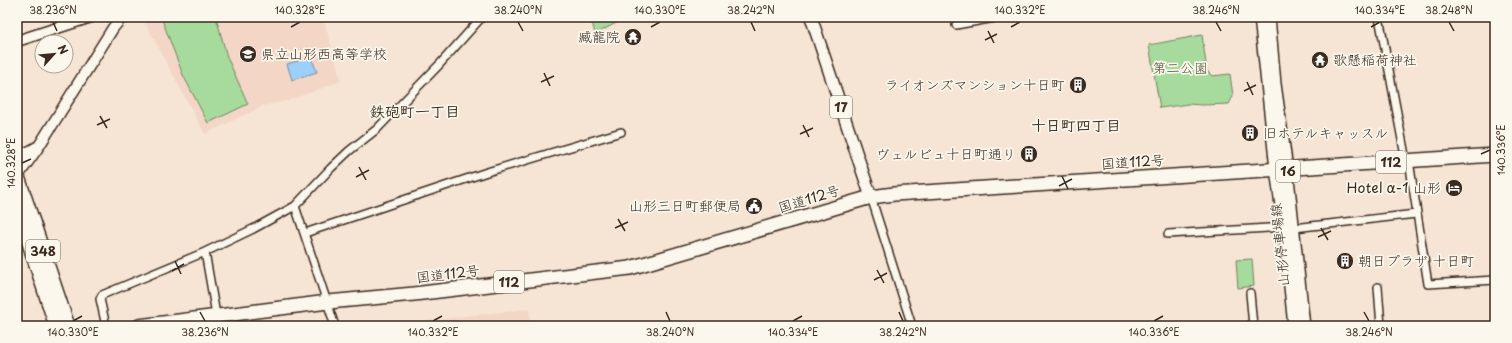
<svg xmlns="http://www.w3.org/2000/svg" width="1512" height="343" font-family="'Playpen Sans','Klee One',sans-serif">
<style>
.built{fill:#f3d6c5}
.green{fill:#a7db9d;stroke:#71825e}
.water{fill:#9cd0fa;stroke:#758ea2}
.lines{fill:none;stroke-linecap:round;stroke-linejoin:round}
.river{stroke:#9cd0fa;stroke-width:11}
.street-casing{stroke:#3b2a1e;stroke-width:10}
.secondary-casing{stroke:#3b2a1e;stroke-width:13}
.primary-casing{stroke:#3b2a1e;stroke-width:14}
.highway-casing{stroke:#3b2a1e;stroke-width:16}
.street{stroke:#fbf7ec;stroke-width:7}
.secondary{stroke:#fbf7ec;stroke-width:10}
.primary{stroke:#fbf7ec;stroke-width:11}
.highway{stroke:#fbf7ec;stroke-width:13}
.ticks{fill:none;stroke:#3b2a1e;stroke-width:1.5}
.labels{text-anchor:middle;stroke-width:3.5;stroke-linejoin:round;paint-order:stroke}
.shield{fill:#fbf7ec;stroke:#75685c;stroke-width:1}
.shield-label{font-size:13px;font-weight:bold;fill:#3b2a1e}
.poi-label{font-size:14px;fill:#3b2a1e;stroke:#fbf7ec;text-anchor:end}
.park-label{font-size:14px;fill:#56563e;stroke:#fbf7ec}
.street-label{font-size:14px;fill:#3b2a1e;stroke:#fbf7ec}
.neighbourhood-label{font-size:15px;font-weight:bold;fill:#3b2a1e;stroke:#fbf7ec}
.neatline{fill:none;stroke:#3b2a1e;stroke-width:1.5}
.ticks-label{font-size:10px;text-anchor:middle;fill:#3b2a1e}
</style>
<rect width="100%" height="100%" fill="#f6e4d5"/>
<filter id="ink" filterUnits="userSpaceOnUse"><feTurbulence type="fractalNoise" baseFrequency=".025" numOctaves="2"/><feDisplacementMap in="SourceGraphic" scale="8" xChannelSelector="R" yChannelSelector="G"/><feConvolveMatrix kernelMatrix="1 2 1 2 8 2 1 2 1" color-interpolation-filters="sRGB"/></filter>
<g filter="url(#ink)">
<!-- built -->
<path class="built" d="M142 17H323L341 81 287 101 265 105 205 134Z
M529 309 531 326H424V321Z"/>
<!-- green -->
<path class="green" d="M161 17H216L227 57 248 104 208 123 183 75Z
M591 17H618L620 21 595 34Z
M1202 35 1207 71 1212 76 1230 74 1233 96 1229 104 1202 105 1188 104 1160 108 1149 45Z
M1252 259 1254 286 1238 288 1236 260Z"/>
<!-- water -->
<path class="water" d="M311 57 317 72 292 80 287 64Z"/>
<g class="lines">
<!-- river -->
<path class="river" d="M17 325 19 326"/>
<defs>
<path id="street" d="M1379 17 1406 161
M956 25 1000 17
M1409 161 1428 284 1495 280
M871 197 912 326
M295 206 335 326
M1294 228 1416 214
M305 233 487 172 621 132
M1168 234 1284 227
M205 252 218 326
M1378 287 1381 326
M1250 293 1253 326
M106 326 100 299 102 295 205 252 253 229 295 206 331 168 349 151 377 129 439 65 482 17"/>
<path id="secondary" d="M17 41 91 17
M17 152C26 155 30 151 37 147
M17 177 39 146 113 28 122 17"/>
<path id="primary" d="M811 17 871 197
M1260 17 1276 169 1284 227 1294 326
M1269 17 1275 84 1287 169 1304 326"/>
<path id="highway" d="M17 174 68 326
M17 206 56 326
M139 326 328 302 414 294 630 268 871 197 894 194 1495 155"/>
</defs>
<!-- street casing -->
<use href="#street" class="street-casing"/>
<!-- secondary casing -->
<use href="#secondary" class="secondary-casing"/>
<!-- primary casing -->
<use href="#primary" class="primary-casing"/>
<!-- highway casing -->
<use href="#highway" class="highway-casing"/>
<!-- street -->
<use href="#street" class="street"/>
<!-- secondary -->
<use href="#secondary" class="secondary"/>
<!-- primary -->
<use href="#primary" class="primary"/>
<!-- highway -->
<use href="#highway" class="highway"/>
</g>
</g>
<!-- ticks -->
<path class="ticks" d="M53 22 57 31M518 22 523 31M751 22 755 31M1216 22 1221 31M1449 22 1454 31M291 27 300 22M651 27 660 22M1011 27 1020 22M1371 27 1380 22M988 31 994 43M985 40 997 34M544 73 550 86M541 82 554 76M1247 82 1253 95M1244 91 1256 85M100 116 107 128M97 125 110 119M803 125 809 137M800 134 813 128M1481 154 1490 150M22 163 31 159M359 167 366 180M1062 176 1068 189M356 177 369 170M1059 186 1072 179M618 219 625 231M615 228 628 222M1321 228 1328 240M1318 237 1331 231M175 261 181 274M877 270 884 283M172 271 184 264M874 280 887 273M200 312 205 321M666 312 670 321M899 312 903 321M1364 312 1369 321M73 321 82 316M433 321 442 316M793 321 802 316M1154 321 1163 316"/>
<!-- icons -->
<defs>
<symbol id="temple-disc" viewBox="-11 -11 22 22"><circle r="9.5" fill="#3b2a1e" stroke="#fbf7ec"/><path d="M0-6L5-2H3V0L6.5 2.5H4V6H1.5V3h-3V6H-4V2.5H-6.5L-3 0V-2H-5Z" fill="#fff"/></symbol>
<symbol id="school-disc" viewBox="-11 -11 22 22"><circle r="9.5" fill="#3b2a1e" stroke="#fbf7ec"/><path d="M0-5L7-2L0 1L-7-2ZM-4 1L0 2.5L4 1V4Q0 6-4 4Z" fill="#fff"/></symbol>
<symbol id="building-disc" viewBox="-11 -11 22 22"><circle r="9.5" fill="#3b2a1e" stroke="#fbf7ec"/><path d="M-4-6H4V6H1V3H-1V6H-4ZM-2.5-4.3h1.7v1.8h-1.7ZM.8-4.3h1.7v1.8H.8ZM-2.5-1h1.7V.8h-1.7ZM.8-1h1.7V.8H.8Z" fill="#fff"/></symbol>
<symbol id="hotel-disc" viewBox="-11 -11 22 22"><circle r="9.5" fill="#3b2a1e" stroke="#fbf7ec"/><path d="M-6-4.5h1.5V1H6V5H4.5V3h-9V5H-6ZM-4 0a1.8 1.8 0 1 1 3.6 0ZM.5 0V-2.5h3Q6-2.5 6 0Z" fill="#fff"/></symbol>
<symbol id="civic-disc" viewBox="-11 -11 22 22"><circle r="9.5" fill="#3b2a1e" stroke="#fbf7ec"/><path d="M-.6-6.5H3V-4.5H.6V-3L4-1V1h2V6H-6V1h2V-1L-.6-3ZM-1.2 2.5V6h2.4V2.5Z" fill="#fff"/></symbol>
</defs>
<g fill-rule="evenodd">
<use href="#temple-disc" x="623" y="27" width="20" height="20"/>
<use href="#school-disc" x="238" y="44" width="20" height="20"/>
<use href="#temple-disc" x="1310" y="50" width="20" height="20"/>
<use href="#building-disc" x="1068" y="75" width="20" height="20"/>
<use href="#building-disc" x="1240" y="123" width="20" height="20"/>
<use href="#building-disc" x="1019" y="144" width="20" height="20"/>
<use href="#hotel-disc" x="1444" y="178" width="20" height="20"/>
<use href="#civic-disc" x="744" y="196" width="20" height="20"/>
<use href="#building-disc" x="1335" y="251" width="20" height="20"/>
</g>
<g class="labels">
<!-- shield labels -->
<g class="shield">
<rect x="830" y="96" width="22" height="22" rx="3"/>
<rect x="1376" y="151" width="30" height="22" rx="3"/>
<rect x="1276" y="160" width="24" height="22" rx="3"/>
<rect x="26" y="240" width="34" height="22" rx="3"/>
<rect x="494" y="271" width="30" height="22" rx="3"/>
</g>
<g class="shield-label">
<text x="841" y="112">17</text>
<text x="1391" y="167">112</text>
<text x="1288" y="176">16</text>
<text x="43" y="256">348</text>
<text x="509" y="287">112</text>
</g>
<!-- poi labels -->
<g class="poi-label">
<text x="620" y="42">臧龍院</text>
<text x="261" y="59" text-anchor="start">県立山形西高等学校</text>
<text x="1333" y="65" text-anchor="start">歌懸稲荷神社</text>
<text x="1065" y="90">ライオンズマンション十日町</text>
<text x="1263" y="138" text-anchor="start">旧ホテルキャッスル</text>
<text x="1016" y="159">ヴェルビュ十日町通り</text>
<text x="1441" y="193">Hotel α-1 山形</text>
<text x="741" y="211">山形三日町郵便局</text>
<text x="1358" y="266" text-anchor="start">朝日プラザ 十日町</text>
</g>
<!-- park labels -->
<g class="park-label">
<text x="1180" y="73">第二公園</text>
</g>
<!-- street labels -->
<g class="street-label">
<text transform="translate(1133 162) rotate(-4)" y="5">国道112号</text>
<text transform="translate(809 199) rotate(-17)" y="5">国道112号</text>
<text transform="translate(1280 245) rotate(-96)" y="5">山形停車場線</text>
<text transform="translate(448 274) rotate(-7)" y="5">国道112号</text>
</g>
<!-- neighbourhood labels -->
<g class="neighbourhood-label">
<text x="415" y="117">鉄砲町一丁目</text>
<text x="1076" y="131">十日町四丁目</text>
</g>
</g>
<!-- margin -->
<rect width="1512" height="343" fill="none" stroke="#fbf7ec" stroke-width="44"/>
<!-- north arrow -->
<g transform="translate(54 54) rotate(63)"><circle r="19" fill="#fbf7ec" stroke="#aea59a"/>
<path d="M0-3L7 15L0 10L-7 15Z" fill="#3b2a1e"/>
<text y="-6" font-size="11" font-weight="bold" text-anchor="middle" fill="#3b2a1e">N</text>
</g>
<rect x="22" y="22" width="1468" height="299" class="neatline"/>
<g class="ticks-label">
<text x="53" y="14">38.236°N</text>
<text x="300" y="14">140.328°E</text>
<text x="518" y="14">38.240°N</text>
<text x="660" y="14">140.330°E</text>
<text x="751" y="14">38.242°N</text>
<text x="1020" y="14">140.332°E</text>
<text x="1216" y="14">38.246°N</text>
<text x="1380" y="14">140.334°E</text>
<text x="1449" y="14">38.248°N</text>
<text transform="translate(1501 150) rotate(-90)" y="4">140.336°E</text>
<text transform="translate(11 163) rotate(-90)" y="4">140.328°E</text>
<text x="73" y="336">140.330°E</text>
<text x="205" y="336">38.236°N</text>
<text x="433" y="336">140.332°E</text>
<text x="670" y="336">38.240°N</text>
<text x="793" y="336">140.334°E</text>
<text x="903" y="336">38.242°N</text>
<text x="1154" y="336">140.336°E</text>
<text x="1369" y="336">38.246°N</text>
</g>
</svg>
